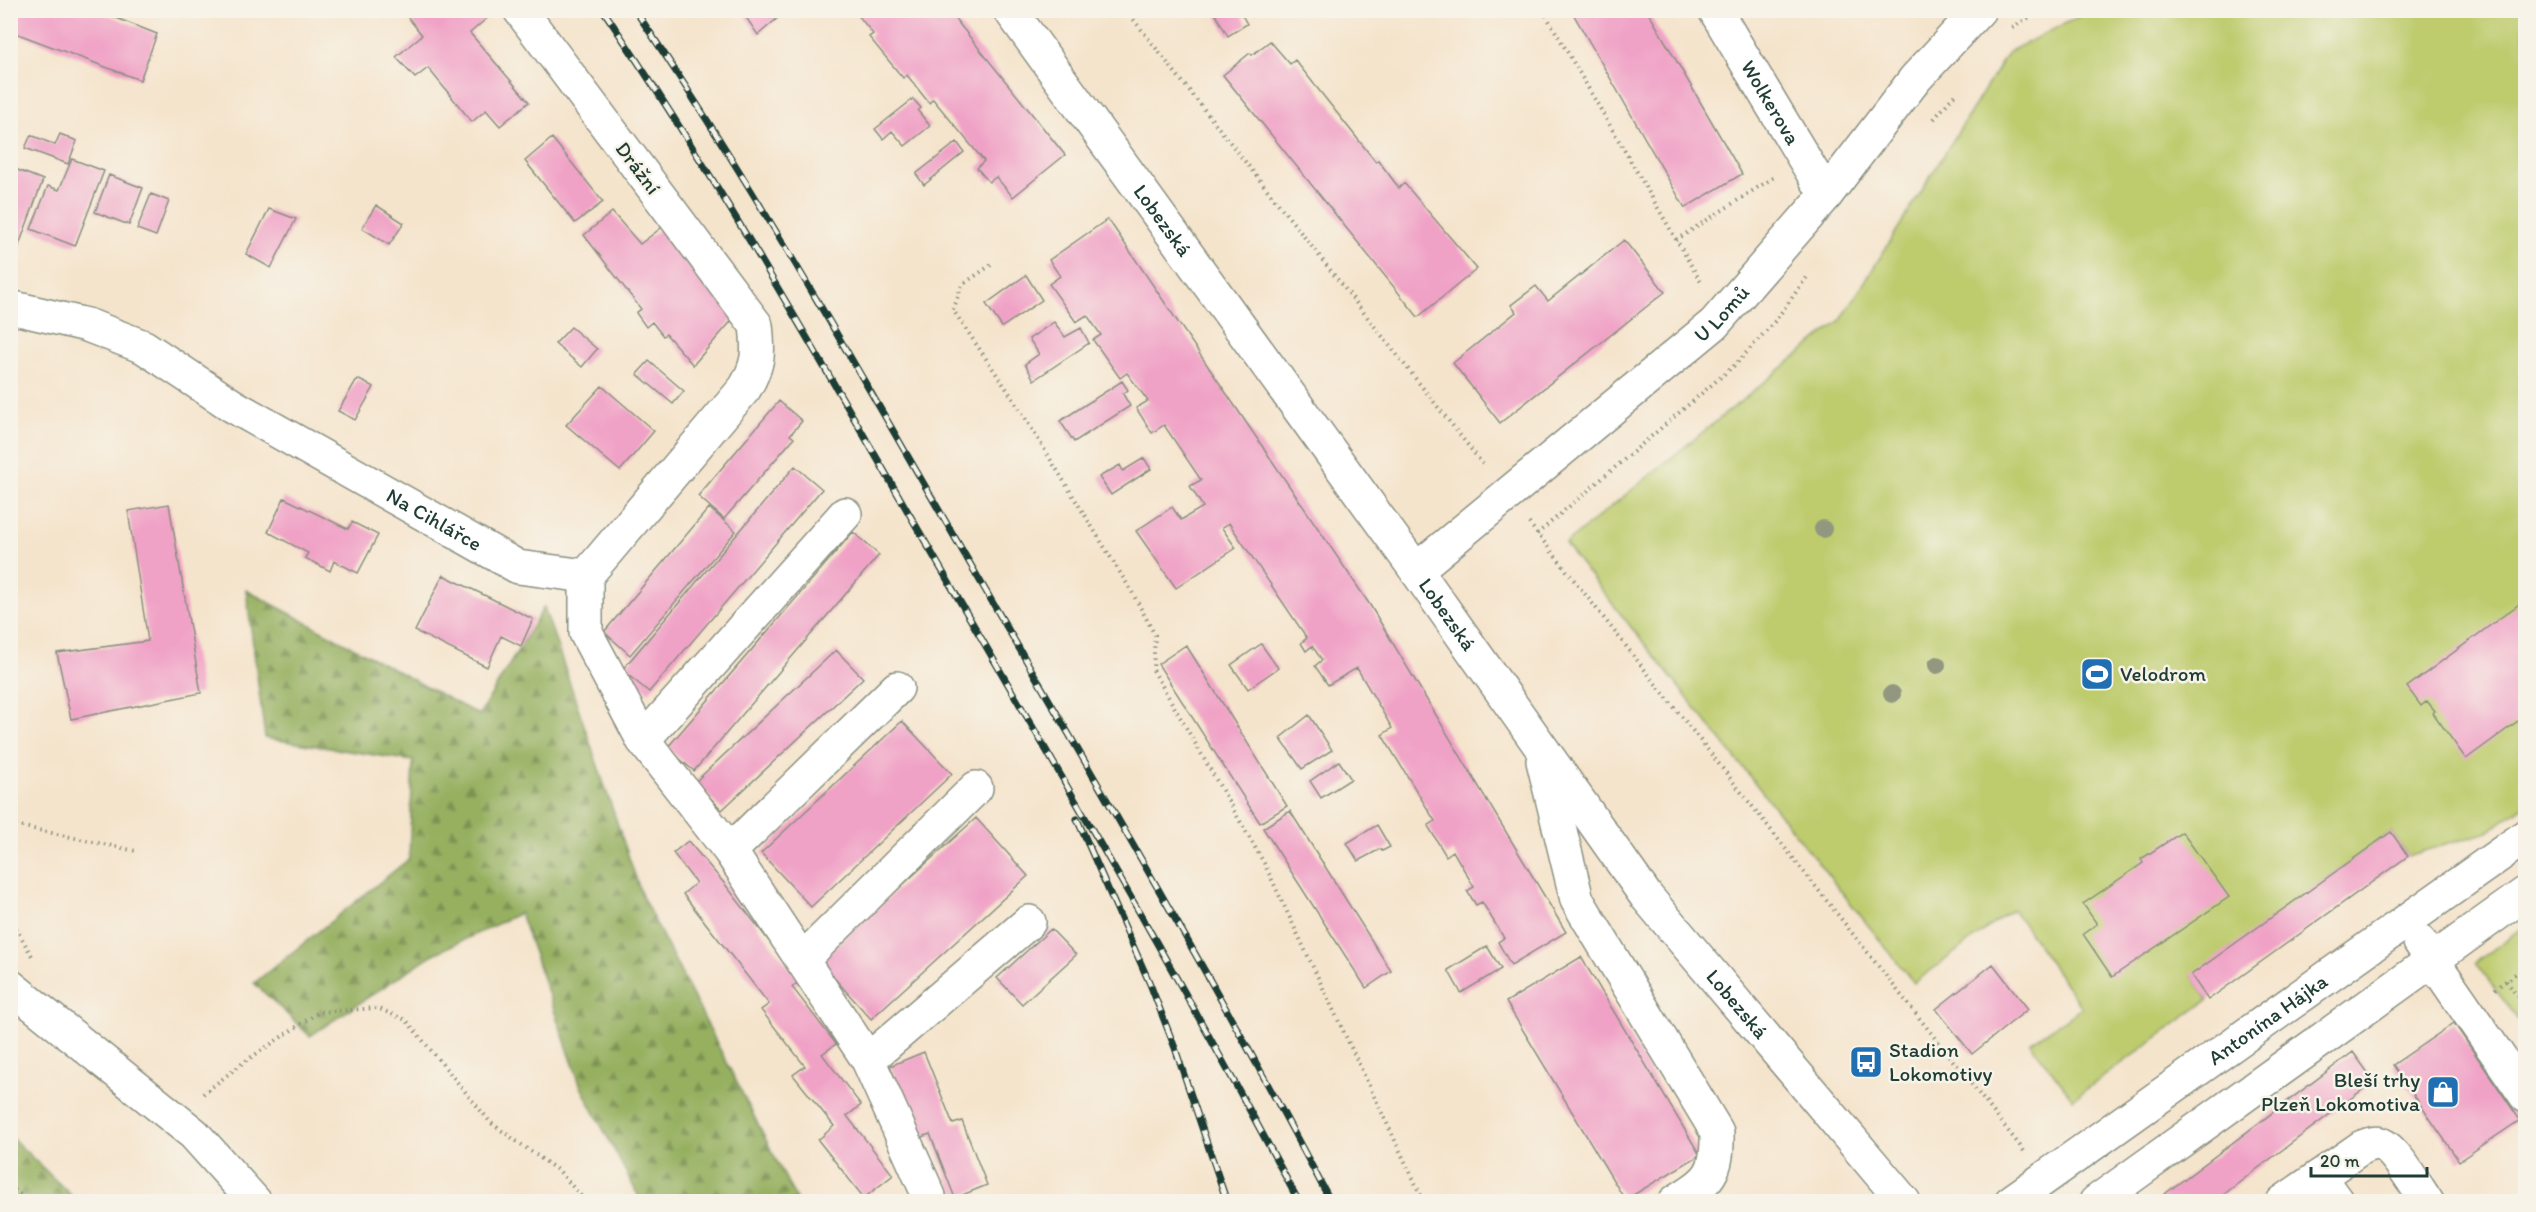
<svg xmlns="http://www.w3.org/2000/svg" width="2536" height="1212" font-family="Itim,sans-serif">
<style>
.grass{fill:#becc6e;stroke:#6e8451;stroke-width:1.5}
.forest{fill:url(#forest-firs);stroke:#5a764a;stroke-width:1.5}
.building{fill:#f0a2c6}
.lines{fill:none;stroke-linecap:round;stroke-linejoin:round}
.minor-casing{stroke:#8a9080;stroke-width:36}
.path{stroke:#8a9080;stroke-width:4;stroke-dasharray:1.5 4.5;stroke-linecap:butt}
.minor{stroke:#fff;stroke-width:33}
.rail-casing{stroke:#1f3d34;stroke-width:7}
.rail{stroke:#f7f3e8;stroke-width:4.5;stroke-dasharray:14;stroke-linecap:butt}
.tree{fill:#91987f}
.labels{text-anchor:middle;stroke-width:5;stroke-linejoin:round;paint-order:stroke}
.street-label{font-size:21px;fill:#1f3d34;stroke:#f7f3e8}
.poi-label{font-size:21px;fill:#1f3d34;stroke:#f7f3e8;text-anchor:start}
</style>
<defs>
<pattern id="forest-firs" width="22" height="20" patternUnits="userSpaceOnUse" patternTransform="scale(1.5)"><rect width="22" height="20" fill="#96b061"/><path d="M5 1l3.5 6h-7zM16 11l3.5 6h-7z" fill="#7a9051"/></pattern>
</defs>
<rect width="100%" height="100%" fill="#f7f3e8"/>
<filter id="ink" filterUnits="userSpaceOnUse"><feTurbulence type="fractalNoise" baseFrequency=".0167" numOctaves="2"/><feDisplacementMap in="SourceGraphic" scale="12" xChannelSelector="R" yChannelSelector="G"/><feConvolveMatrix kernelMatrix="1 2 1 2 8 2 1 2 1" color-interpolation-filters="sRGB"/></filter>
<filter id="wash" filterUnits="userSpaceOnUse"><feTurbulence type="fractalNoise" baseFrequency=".008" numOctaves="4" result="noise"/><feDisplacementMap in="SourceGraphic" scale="24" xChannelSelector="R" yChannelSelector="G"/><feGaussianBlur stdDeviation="1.35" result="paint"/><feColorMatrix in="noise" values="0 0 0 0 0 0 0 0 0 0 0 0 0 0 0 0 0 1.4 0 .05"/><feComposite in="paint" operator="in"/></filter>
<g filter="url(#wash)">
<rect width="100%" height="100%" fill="#f5e4cc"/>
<!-- grass -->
<path class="grass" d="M2090 11H2525V805L2488 832 2408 856 2391 832 2192 976 2208 1000 2073 1099 2030 1043 2082 1008 2013 909 1914 983 1565 544 1841 320 2008 52Z
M2525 926V1028L2475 963Z"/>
<!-- forest -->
<path class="forest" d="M246 590 479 715 544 607 642 896 797 1201H641L581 1087 520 913 432 955 310 1036 254 983 409 859 413 761 265 738Z
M11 1137 77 1201H11Z"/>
<g id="blocks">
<!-- building -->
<path class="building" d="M10 10H96L157 34 140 80 10 31Z
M402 10H493L494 12 470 33 529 102 500 126 486 110 472 122 428 68 415 78 396 57 422 35Z
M741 10H787L758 35Z
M854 10H948L1065 155 1013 197 996 177 989 182 977 168 984 161 933 99 929 103 907 75 903 78 869 37 873 34Z
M1213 10H1239L1247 24 1228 36Z
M1571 10H1647L1742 174 1685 208Z
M1270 41 1290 64 1295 60 1376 162 1378 160 1399 188 1404 183 1477 269 1418 317 1223 75 1250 53 1252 55Z
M913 99 921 108 918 111 930 126 905 146 892 131 883 139 875 129Z
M60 134 77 141 68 164 25 148 31 135 55 145Z
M552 138 603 202 575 223 525 161Z
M957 142 964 152 924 185 916 174Z
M72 159 104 171 75 246 31 229 48 186 59 190Z
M10 167 43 180 15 256 10 254Z
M109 175 143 188 129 225 95 212Z
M151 194 169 201 156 236 137 229Z
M376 205 404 223 389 245 362 228Z
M269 209 296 219 271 268 246 254Z
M612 212 640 244 665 225 735 317 693 365 666 334 663 336 652 322 646 327 636 313 641 309 584 235Z
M1108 219 1370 605 1566 932 1511 965 1498 942 1504 938 1482 902 1476 905 1467 891 1474 887 1453 851 1446 856 1428 826 1435 821 1382 735 1392 728 1357 668 1328 685 1315 666 1322 660 1312 646 1306 651 1301 643 1307 638 1229 523 1222 528 1236 548 1176 588 1136 531 1172 507 1181 520 1203 507 1190 486 1201 480 1164 425 1152 433 1136 408 1148 401 1127 373 1120 378 1093 340 1101 335 1087 315 1076 322 1049 284 1060 276 1049 260Z
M1624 240 1665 292 1500 423 1453 363 1516 312 1511 305 1536 286 1548 301Z
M1026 275 1042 300 1002 327 986 304Z
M1054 322 1065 337 1081 328 1089 343 1034 380 1025 364 1039 354 1029 339Z
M571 327 597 349 582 367 555 344Z
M649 361 684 391 673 404 637 374Z
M357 379 374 387 355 420 338 411Z
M1122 381 1128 390 1123 394 1130 406 1074 442 1060 421Z
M602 386 654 431 620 471 566 425Z
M779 401 802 421 790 435 794 438 724 519 698 496Z
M1144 458 1151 469 1111 495 1099 477 1120 465 1123 471Z
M795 466 822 489 649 692 622 670Z
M284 498 348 529 352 522 378 535 358 573 334 561 330 571 305 558 308 553 268 532Z
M169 504 201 693 71 719 57 653 148 641 128 511Z
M709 508 736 531 630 655 604 632Z
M853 532 879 555 694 771 667 748Z
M443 575 533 619 521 646 501 636 487 667 415 631Z
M2526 599V715L2466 759 2433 713 2435 711 2427 701 2421 706 2407 687Z
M1261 644 1278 668 1248 689 1231 665Z
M1186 645 1287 806 1260 823 1158 664Z
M836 650 863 678 722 810 695 782Z
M1309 715 1332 750 1302 769 1280 738Z
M902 721 952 774 811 907 761 853Z
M1339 761 1351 779 1321 798 1310 781Z
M1290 811 1391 971 1366 988 1263 828Z
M976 818 1028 876 871 1019 819 961Z
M1377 825 1390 847 1382 851 1380 849 1358 861 1347 843Z
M2182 832 2229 897 2112 977 2083 934 2097 924 2083 904 2143 863 2141 859Z
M2391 832 2408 856 2208 1000 2191 975Z
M688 841 724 883 800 981 792 987 836 1044 822 1054 861 1105 847 1116 893 1175 864 1198 818 1140 834 1126 793 1075 805 1066 761 1010 769 1004 683 894 696 883 673 853Z
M1051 929 1076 955 1022 1004 997 978Z
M1487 946 1501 969 1461 993 1448 970Z
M1581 957 1700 1155 1625 1200 1506 1002Z
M1993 964 2028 1009 1972 1054 1936 1009Z
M2454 1023 2520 1120 2459 1161 2393 1065Z
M924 1052 953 1124 962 1121 987 1185 955 1198 930 1134 919 1138 890 1066Z
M2353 1052 2374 1081 2245 1178 2214 1202H2154Z"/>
</g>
</g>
<g filter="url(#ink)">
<use href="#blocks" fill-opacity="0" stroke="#8a9080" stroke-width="1.5"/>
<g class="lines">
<defs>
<g id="minor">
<path id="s1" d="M1010 10 1416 570 1646 896 1904 1202"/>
<path id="s2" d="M1715 10 1826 195"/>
<path id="s3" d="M10 307 87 325 144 347 233 406 518 567 586 576 745 388C759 364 759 353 756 325L520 10"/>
<path id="s4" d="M1416 570 1714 324 1826 195 1915 79 1979 10"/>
<path d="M586 576V633L643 740 730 851 868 1060 929 1196"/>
<path d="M643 740 845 514"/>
<path d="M1543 761 1577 900 1717 1132C1718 1174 1710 1180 1675 1202"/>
<path d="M730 851 897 688"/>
<path d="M2420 942 2526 1096"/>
<path d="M802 960 976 788"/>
<path d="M10 986 194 1134 255 1202"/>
<path d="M868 1060 1029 922"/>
<path d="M2319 1177 2337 1202"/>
<path id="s5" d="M2011 1202 2526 836"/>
<path d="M2096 1202 2526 893"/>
<path d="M2283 1202 2362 1147C2368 1145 2374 1142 2381 1144 2396 1150 2417 1188 2427 1202"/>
</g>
</defs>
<!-- minor casing -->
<use href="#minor" class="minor-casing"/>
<!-- path -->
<path class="path" d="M1126 10 1485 467
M1543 10 1702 284
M2012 28 2041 10
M1934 119 1956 93
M1676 240 1774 177
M991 265 962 285 953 310 1014 400 1132 592 1155 635 1153 670 1264 863 1424 1202
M1529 523 2024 1151
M1537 534 1736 364 1775 321 1807 277
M10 824 136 851
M10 918 32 956
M2506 981 2526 1007
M2495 989 2526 966
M203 1094 244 1062 319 1012 377 1008 406 1020 491 1123 560 1172 586 1202
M10 1186 29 1202"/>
<!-- minor -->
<use href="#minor" class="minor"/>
<defs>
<path id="rail" d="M603 10C724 188 829 376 937 562 1060 774 1184 985 1299 1202
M635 10C761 196 870 392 983 586 1101 790 1221 993 1331 1202
M1077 819 1150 984 1175 1048 1227 1202"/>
</defs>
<!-- rail casing -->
<use href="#rail" class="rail-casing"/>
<!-- rail -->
<use href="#rail" class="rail"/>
</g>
<!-- trees -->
<g class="tree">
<circle cx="1823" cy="529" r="9"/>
<circle cx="1937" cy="665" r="9"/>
<circle cx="1892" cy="694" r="9"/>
</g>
</g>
<!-- icons -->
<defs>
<symbol id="stadium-square" viewBox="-11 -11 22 22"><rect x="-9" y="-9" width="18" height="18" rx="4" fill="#1f6fb2" stroke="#f7f3e8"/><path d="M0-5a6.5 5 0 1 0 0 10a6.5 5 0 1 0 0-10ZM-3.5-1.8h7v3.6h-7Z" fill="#fff"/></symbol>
<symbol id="bus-square" viewBox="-11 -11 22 22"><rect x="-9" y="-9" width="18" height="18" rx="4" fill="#1f6fb2" stroke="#f7f3e8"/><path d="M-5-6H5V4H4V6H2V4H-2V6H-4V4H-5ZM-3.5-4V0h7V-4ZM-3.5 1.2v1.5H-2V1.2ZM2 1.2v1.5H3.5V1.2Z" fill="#fff"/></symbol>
<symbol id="shop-square" viewBox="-11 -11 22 22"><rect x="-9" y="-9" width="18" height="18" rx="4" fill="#1f6fb2" stroke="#f7f3e8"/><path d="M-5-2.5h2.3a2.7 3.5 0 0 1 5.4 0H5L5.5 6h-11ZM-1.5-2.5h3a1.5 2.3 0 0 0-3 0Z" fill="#fff"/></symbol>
</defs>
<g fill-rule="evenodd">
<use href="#stadium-square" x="2078" y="655" width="38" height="38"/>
<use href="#bus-square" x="1847" y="1043" width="38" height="38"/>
<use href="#shop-square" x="2424" y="1073" width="38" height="38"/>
</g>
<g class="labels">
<!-- street labels -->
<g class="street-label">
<text dy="7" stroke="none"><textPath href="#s2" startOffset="108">Wolkerova</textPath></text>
<text transform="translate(638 168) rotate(53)" y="7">Drážní</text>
<text dy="7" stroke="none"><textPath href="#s1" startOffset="260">Lobezská</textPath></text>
<text dy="7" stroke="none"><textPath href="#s4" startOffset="399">U Lomů</textPath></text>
<text dy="7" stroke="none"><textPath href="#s3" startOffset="478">Na Cihlářce</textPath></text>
<text dy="7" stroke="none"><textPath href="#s1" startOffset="746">Lobezská</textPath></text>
<text dy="7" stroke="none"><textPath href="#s1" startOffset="1232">Lobezská</textPath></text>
<text dy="7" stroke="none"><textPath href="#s5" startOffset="315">Antonína Hájka</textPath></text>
</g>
<!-- poi labels -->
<g class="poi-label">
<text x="2120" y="681">Velodrom</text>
<text x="1889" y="1057">Stadion<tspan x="1889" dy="24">Lokomotivy</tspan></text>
<text x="2420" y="1087" text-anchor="end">Bleší trhy<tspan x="2420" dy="24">Plzeň Lokomotiva</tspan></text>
</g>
</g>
<!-- margin -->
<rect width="2536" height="1212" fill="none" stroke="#f7f3e8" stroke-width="36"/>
<!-- scale -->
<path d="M2311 1167v9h116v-9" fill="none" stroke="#1f3d34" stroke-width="3"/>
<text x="2320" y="1167" font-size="18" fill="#1f3d34" stroke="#f7f3e8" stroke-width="4.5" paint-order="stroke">20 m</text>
</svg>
